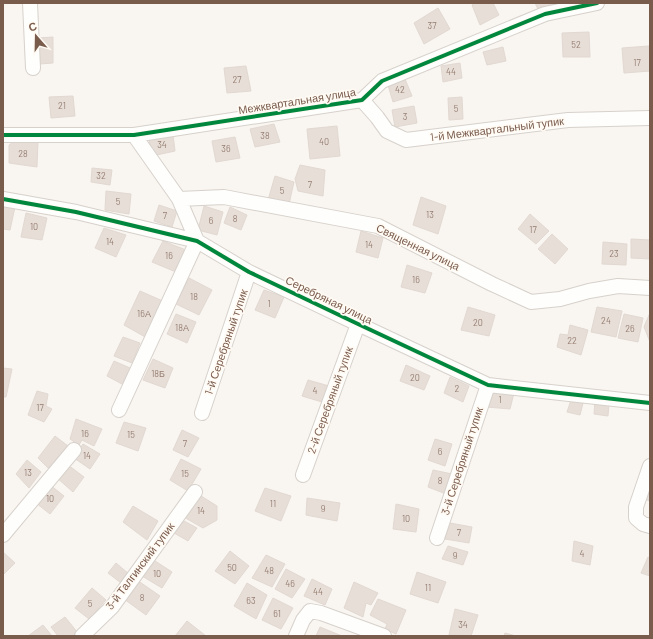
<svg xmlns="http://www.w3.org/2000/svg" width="653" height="639" font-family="Barlow,sans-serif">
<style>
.building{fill:#e6ded7;stroke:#e2d8d2}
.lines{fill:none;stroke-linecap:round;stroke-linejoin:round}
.minor-casing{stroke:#d7d1cb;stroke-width:16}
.minor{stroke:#fefefd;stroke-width:14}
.cycleway-casing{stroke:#fffaf3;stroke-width:6}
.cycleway{stroke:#00873e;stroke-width:4}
.labels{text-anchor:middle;stroke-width:3.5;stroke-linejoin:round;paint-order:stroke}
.number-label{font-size:9px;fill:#977e72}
.street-label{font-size:11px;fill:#7a5c4d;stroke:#fffaf3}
</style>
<rect width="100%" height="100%" fill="#f9f5f0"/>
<!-- building -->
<path class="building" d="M475 3H493L499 15 480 25 472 5Z
M535 3H555V4L538 9Z
M438 8 450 29 424 44 414 23Z
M589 32 590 57H563L562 33Z
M53 37V63L39 64 38 38Z
M649 46 650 55V71L624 73 622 48Z
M503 47 506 61 487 65 483 52Z
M460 63 462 78 443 82 441 66Z
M246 66 251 91 227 93 224 68Z
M405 79 412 96 393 102 388 85Z
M73 96 75 116 51 118 49 97Z
M462 97 463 119 449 120 448 98Z
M414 106 417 123 395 127 392 110Z
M274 124 280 142 255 147 250 129Z
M337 126 340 156 310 159 307 129Z
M173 135 175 151 152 156 149 139Z
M235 137 240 158 216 162 212 141Z
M16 140 38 141 37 167 9 163V145Z
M300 165 325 170 323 196 298 191 295 179Z
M92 168 112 170 110 185 91 182Z
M275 176 294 182 289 204 268 200Z
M106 191 131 194 129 214 105 210Z
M421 197 446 206 438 234 413 225Z
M159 205 177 211 172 227 154 221Z
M3 206 15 207 10 230 3 229Z
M204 206 223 212 217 235 198 230Z
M230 207 247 215 241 230 224 223Z
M26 213 47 218 42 240 21 237Z
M530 214 549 231 536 244 518 229Z
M104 228 126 235 116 257 95 248Z
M361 231 383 238 378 258 356 252Z
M552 234 568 249 555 264 538 249Z
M631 239 650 240V259L631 258Z
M163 241 186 250 176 272 152 262Z
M603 242 627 244 626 265 602 264Z
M407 265 432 273 425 293 401 287Z
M189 278 212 290 199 315 176 304Z
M264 290 284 297 275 318 255 310Z
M140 291 165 302 147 338 124 325Z
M468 307 495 315 489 336 461 330Z
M597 307 622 311 616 337 591 332Z
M650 313V342L644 327 646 322Z
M176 314 196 322 187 343 167 334Z
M624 314 643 318 638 342 618 338Z
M570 325 588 330 581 355 557 347 560 334 568 335Z
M123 337 140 343 132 363 114 356Z
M153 359 173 368 165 388 143 380Z
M114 361 130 368 122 384 107 376Z
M406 365 430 376 424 390 400 381Z
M3 368 12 369 6 397H3Z
M450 377 469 386 463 402 444 393Z
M308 380 329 386 322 402 302 396Z
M489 389 514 393 510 409 486 407Z
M37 391 48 394 46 406 52 409 44 422 28 415Z
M571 400 583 403 580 415 567 412Z
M595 401 609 404 608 416 594 414Z
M76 419 102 429 94 446 82 440 79 445 70 439Z
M124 422 146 428 138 451 116 443Z
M182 430 199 438 188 457 173 450Z
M55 436 68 446 48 468 38 458Z
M435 439 452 444 445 466 428 460Z
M83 444 100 454 90 469 74 458Z
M181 459 201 469 188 491 170 480Z
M27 460 41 472 29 488 16 474Z
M68 465 84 477 73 492 56 477Z
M433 470 452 474 446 494 428 487Z
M50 485 64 496 50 514 36 503Z
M650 485V501L644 499Z
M265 488 291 496 281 521 255 511Z
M198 494 217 506V520L203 528 182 516Z
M307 498 340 503 337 521 306 515Z
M396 504 419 509 416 532 393 529Z
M133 506 158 521 147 540 123 522Z
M184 521 197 528 188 541 174 533Z
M450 523 472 527 469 543 445 539Z
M574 541 593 546 590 565 572 561Z
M448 546 468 552 463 565 442 559Z
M230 551 249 566 235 584 215 571Z
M3 552 15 563 3 575Z
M266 555 285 564 272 587 252 578Z
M648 557 650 558V576L641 573Z
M152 559 172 572 162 588 142 576Z
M116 563 129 574 121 583 108 573Z
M286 569 305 579 292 598 275 589Z
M417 572 446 582 438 603 410 594Z
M312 579 332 589 325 605 304 596Z
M137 580 160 596 146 615 124 599Z
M354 582 378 593 371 605 366 603 363 617 344 608Z
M247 583 267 595 256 619 234 606Z
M92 588 106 600 89 619 75 608Z
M273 598 293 608 281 629 262 620Z
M378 599 406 610 396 634 385 629 387 624 370 615Z
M455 609 478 615 471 636 449 635Z
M65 617 78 633 74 636H58L51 627Z
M187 621 206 636H175Z
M43 625 52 636H28Z
M320 627 342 636H316Z
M505 633 516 636H504Z"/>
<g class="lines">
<defs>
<path id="minor" d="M30 3 33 68
M362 100 377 117 387 131 406 140 568 120 650 118
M3 135H134L362 100 382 81 545 14 597 3
M3 199 76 212 197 241 249 272 358 324 488 385 650 403
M179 199 224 197 378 226 492 284 531 302 560 299 589 291 618 286 650 288
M119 410 197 241 179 199 134 135
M202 413 249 272
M650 466 636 507V518L643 524 650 526
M303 475 358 324
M3 535 74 450
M437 538 488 385
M82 636 112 607 195 492
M296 636 303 620 310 611 321 613 384 636"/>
</defs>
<!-- minor casing -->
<use href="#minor" class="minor-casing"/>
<!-- minor -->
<use href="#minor" class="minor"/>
<defs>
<path id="cycleway" d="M3 135H134L362 100 382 81 545 14 597 3
M3 199 76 212 197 241 249 272 358 324 488 385 650 403"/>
</defs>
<!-- cycleway casing -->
<use href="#cycleway" class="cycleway-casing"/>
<!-- cycleway -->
<use href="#cycleway" class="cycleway"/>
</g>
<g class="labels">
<!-- number labels -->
<g class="number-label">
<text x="432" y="29">37</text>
<text x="576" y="48">52</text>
<text x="637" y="66">17</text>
<text x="451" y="75">44</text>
<text x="237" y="83">27</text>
<text x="400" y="93">42</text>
<text x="62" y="109">21</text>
<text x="456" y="112">5</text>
<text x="405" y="120">3</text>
<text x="265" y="139">38</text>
<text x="324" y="145">40</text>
<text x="162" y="148">34</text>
<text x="226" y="152">36</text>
<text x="23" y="157">28</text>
<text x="101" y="179">32</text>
<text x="310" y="188">7</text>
<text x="282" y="194">5</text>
<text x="118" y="205">5</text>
<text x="430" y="218">13</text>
<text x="165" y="219">7</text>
<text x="235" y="222">8</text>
<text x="211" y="224">6</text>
<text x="34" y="230">10</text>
<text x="533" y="233">17</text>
<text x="110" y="245">14</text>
<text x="369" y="248">14</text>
<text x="614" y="257">23</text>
<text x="169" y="259">16</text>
<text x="416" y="283">16</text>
<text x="194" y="300">18</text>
<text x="269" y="307">1</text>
<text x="144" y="317">16А</text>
<text x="606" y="324">24</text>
<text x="478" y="326">20</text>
<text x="182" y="331">18А</text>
<text x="630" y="332">26</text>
<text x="572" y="344">22</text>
<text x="158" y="377">18Б</text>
<text x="415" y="381">20</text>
<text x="457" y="392">2</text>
<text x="315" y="394">4</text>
<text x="500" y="403">1</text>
<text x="40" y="411">17</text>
<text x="85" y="437">16</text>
<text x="131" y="438">15</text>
<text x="185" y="447">7</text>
<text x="440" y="455">6</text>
<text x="87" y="459">14</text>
<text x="28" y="476">13</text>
<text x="185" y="477">15</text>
<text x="440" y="484">8</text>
<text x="50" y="502">10</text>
<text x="273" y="507">11</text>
<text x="323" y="512">9</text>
<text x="201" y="514">14</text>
<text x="406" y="522">10</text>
<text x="459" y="536">7</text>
<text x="582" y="557">4</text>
<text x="455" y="559">9</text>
<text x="232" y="571">50</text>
<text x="269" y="574">48</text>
<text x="157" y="577">10</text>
<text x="290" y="587">46</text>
<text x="428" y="591">11</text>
<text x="318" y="595">44</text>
<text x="142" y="601">8</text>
<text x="251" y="604">63</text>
<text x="90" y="607">5</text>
<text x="277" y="617">61</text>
<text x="463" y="628">34</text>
</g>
<!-- street labels -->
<g class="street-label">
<text transform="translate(297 101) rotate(-9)" y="4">Межквартальная улица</text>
<text transform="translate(497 129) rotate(-7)" y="4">1-й Межквартальный тупик</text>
<text transform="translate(418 247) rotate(26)" y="4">Священная улица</text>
<text transform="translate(329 300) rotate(26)" y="4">Серебряная улица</text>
<text transform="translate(226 342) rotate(-71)" y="4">1-й Серебряный тупик</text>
<text transform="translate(330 400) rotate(-70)" y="4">2-й Серебряный тупик</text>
<text transform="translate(462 461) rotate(-72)" y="4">3-й Серебряный тупик</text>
<text transform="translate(140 566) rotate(-53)" y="4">3-й Талгинский тупик</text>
</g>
</g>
<!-- border -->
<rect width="653" height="639" fill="none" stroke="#7a5c4d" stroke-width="8"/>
<!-- north arrow -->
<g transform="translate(36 36) rotate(340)" stroke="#fffaf3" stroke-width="3" paint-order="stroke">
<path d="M0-3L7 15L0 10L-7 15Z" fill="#7a5c4d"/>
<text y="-6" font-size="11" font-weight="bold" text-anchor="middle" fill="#7a5c4d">С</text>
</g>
</svg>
